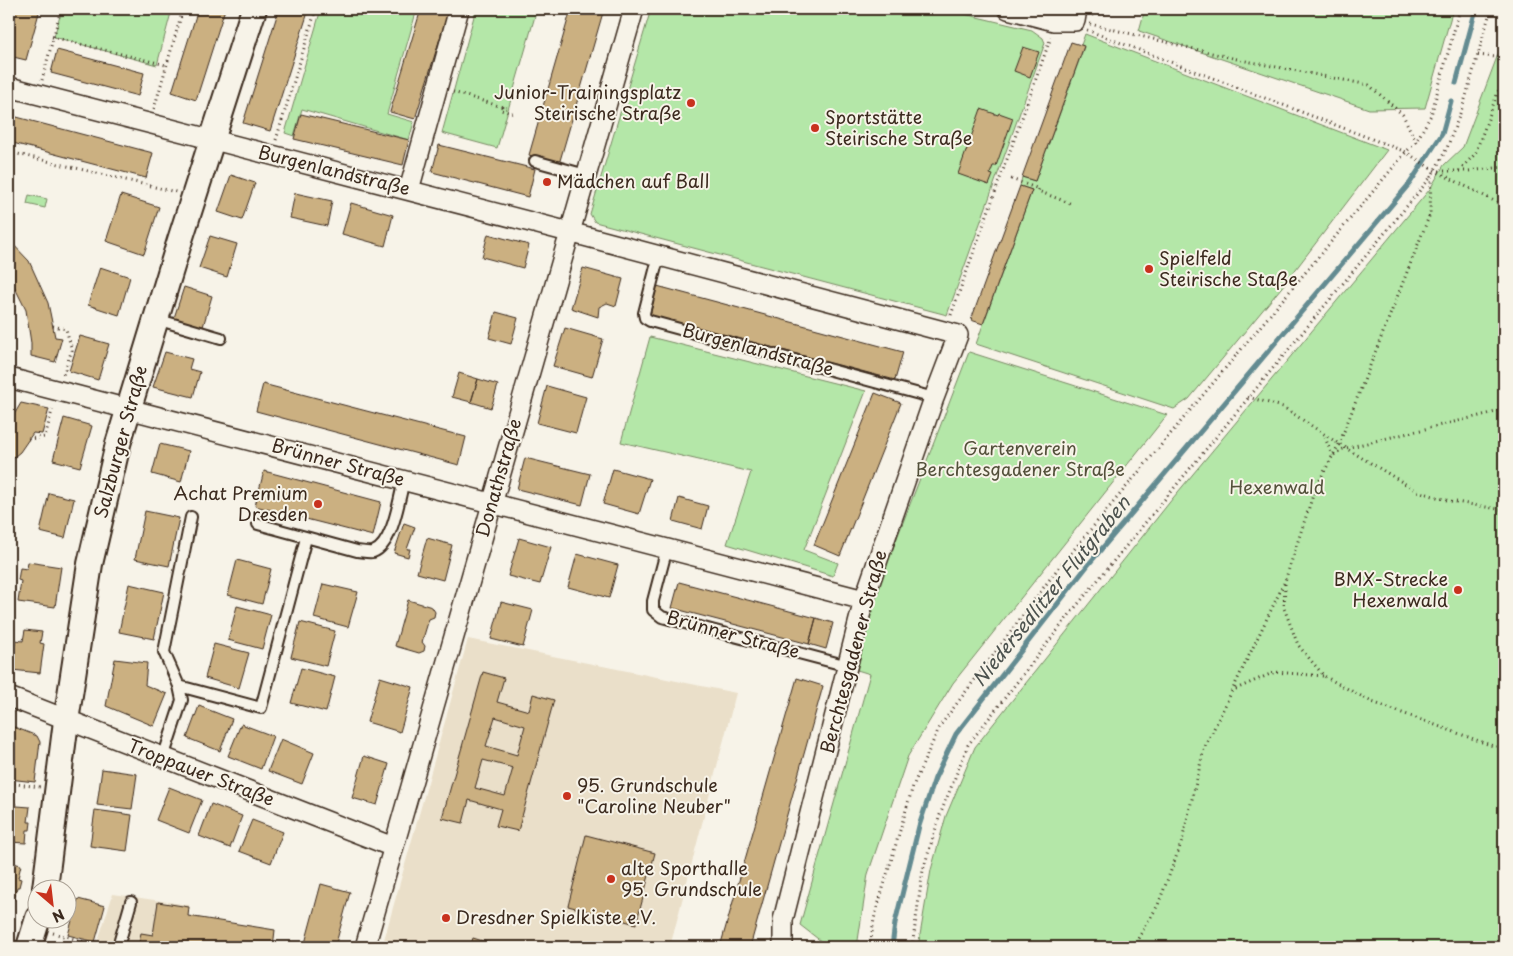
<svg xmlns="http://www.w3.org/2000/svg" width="1513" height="956" font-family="'Playpen Sans',sans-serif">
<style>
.built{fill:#eadfc9}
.green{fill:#b4e7a8;stroke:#788863}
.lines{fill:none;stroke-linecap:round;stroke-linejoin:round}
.stream{stroke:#638b91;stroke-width:5}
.building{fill:#cbb081;stroke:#3b2a1e;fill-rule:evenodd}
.service-casing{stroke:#3b2a1e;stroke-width:14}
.minor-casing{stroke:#3b2a1e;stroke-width:22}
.tertiary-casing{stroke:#3b2a1e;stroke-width:28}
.path{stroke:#3b2a1e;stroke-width:3;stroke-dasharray:1 4;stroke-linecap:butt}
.service{stroke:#f7f3e8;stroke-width:10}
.minor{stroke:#f7f3e8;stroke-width:19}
.tertiary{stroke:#f7f3e8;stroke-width:24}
.poi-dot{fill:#c8321e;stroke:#f7f3e8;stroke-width:2}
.labels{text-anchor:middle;stroke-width:4;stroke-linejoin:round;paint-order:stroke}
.poi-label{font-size:18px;fill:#3b2a1e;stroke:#f7f3e8;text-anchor:start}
.street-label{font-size:18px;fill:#3b2a1e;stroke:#f7f3e8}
.park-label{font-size:18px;fill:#53503a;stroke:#f7f3e8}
.water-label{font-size:19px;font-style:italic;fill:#4c524e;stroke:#f7f3e8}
</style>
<rect width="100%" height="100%" fill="#f7f3e8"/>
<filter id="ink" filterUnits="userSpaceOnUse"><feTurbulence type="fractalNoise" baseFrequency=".02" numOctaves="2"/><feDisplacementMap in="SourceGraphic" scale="10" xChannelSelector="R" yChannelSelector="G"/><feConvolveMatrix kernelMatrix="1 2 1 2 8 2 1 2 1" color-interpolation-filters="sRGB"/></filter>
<g filter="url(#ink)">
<!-- built -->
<path class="built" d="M468 639 736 693 670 947H382Z
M113 894 189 905 188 916 275 930 273 947H96Z"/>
<!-- green -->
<path class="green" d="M62 9H172L157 65 54 37Z
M321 9H417L387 114 414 122 409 140 302 109 294 136 285 133Z
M476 9H537L497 148 442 133Z
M651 9H943L1032 30 1043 38 1045 43 947 315 595 222 590 214Z
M1145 9H1453L1425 108 1369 109 1139 31Z
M1504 32V947H918L931 870 946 816 975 747 1173 498 1430 189 1444 165 1463 147 1500 49Z
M1085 34 1387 150 1286 282 1189 399 1174 409 976 344 1032 190 1020 186 1022 177 1035 181 1084 47 1081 45Z
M29 195 47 199 45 208 27 204Z
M650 337 866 391 804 550 838 563 833 576 727 544 751 472 621 442Z
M969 352 1167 415 953 683 908 756 868 874 857 947H822V942L800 925 870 674 854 669 869 610Z"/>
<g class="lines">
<!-- stream -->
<path class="stream" d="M1456 83 1476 9
M892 947 895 923 919 826 935 778 956 734 1088 565 1410 183 1442 134 1451 101"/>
</g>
<!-- building -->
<path class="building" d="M12 9H40L26 60 9 56V19Z
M198 9H225L196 100 172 92Z
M279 9H309L270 131 243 123Z
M421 9H449L415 119 390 112Z
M571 9H604L559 164 529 155Z
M1071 42 1084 46 1035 181 1022 177Z
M1023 47 1039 52 1030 77 1014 71Z
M57 50 144 73 138 96 51 73Z
M981 109 998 115 999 113 1013 118 996 166H993L990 174 993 175 989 185 958 174Z
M301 114 409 140 403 165 294 139Z
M9 115 153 153 146 178 9 142Z
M439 145 535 169 528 197 432 172Z
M231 175 255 183 242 220 218 212Z
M1020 186 1032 190 983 324 971 320Z
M295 193 332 201 327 226 290 218Z
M121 195 159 207 144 254 106 241Z
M351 203 393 215 385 246 342 234Z
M488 234 529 245 523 268 482 257Z
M210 236 237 244 227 277 199 268Z
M9 240 29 261 48 303 55 337 62 338 55 362 31 356V343L26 310 9 276Z
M100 267 130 277 119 315 88 305Z
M583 268 623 279 616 306 607 303 599 307 598 317 571 308Z
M657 286 903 352 895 380 650 315Z
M184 287 212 296 202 330 173 321Z
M496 312 518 318 511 344 489 338Z
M565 328 603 339 592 377 553 366Z
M80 336 109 344 98 380 69 371Z
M165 352 192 359 189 369 200 372 193 397 153 387Z
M459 373 478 379 471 402 452 397Z
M478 379 498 385 491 408 471 402Z
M263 384 466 437 459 465 256 411Z
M547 386 586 397 576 433 537 423Z
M875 393 901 403 840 556 814 545Z
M21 403 49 409 42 434 33 433 20 452 9 461V423Z
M64 418 92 426 80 467 53 460Z
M160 444 189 451 181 482 152 474Z
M525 458 590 474 582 505 517 489Z
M613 469 650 479 639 514 603 504Z
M264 471 381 502 373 536 255 506Z
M49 493 74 499 65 538 40 532Z
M679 498 708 506 702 529 673 521Z
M145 511 179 518 169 566 135 559Z
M404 523 415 527 407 549H410L408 557 394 553Z
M427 538 452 545 443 580 417 573Z
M519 538 551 547 540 584 508 576Z
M577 554 618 565 609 598 568 587Z
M237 560 271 569 262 604 228 595Z
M28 562 61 567 55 607 18 602 21 581 18 580 20 568 27 569Z
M679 582 816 618 809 644 672 608Z
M129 584 164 592 154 639 119 632Z
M323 584 358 592 348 627 314 618Z
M408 600 432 607 435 612 434 617 429 619 422 642 425 646 424 651 419 653 395 646Z
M501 602 533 610 523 647 491 639Z
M237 606 271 615 262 649 228 640Z
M816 618 833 623 826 649 809 644Z
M300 622 335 631 326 666 291 657Z
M25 630 42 632 40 643 44 644 40 673 12 670 13 661 9 660V643L15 645V640L23 641Z
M214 644 249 653 239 688 205 678Z
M115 659 147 663 145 685 167 694 154 726 106 706Z
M301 668 335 677 326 712 291 703Z
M483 672 504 678 497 702 529 711 533 694 554 700 518 831 496 826 501 809 469 800 463 823 442 818ZM495 717 525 726 517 755 486 746ZM483 760 513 768 505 796 475 788Z
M380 677 413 687 400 732 367 722Z
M797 678 823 686 750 947H720Z
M199 706 232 719 220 751 187 738Z
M241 724 273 736 261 769 228 756Z
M9 725 37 736 40 742 35 782 9 779Z
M281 739 314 753 302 784 268 771Z
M364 756 389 764 377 805 352 798Z
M102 769 137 774 132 809 97 805Z
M169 787 202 800 189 833 156 820Z
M15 803 17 806 30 807 28 822H31L30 830H27L26 843 9 842V804L14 805Z
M211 804 242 816 230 848 199 836Z
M95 810 132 815 127 851 90 846Z
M252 820 283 832 271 863 239 851Z
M586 835 655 853 636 924 568 906Z
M9 862 21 865 18 878 21 879 19 887H17L14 900 9 899Z
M321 884 350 892 335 947H304Z
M78 899 105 906 95 942 68 935Z
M158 902 189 907 188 916 275 930 273 947H138L141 933 153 935Z
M473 938 502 947H470Z
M65 942 82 947H63Z"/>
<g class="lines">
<defs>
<path id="service" d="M535 161 586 175
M659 255 644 313 645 318 650 321 934 398
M156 319 221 338
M258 524 357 551C361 551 368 553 373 552 393 545 399 499 404 480
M667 548 653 601V610L662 617 848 666
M179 686 261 708 306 538
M163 758 182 700 179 686 164 652 191 517
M118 947 131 902"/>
<path id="minor" d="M1008 9 1054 21H1075L1077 9
M9 87 569 232 958 335 934 398 864 600 783 920V947
M409 190 459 9
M9 378 864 600
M9 697 393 847
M365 947 634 9"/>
<path id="tertiary" d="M45 888 66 721 90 564 118 444 180 240 254 9
M29 947 38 918"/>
</defs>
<!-- service casing -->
<use href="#service" class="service-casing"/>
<!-- minor casing -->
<use href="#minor" class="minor-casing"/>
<!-- tertiary casing -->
<use href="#tertiary" class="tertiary-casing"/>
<!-- path -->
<path class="path" d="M1092 15 1108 9
M1090 24 1241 60 1369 85 1403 115 1416 142
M1087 30 1406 152 1430 168 1504 206
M52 37 166 65
M1478 55 1504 58
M42 80 61 9
M453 92 509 109
M502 106 501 110 515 114
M154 109 183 9
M276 140 316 9
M9 152 176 192
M1439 171H1468L1504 167
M1459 171 1475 154 1504 76
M1011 179 1039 189 1038 191 1072 204
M951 315 1051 37
M53 326 66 329 72 350 63 375
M1248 397 1283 407 1339 444 1417 491 1450 501 1504 510
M1325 437 1332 456
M28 439 45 437 53 407
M1334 455 1341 450 1346 448 1504 410
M1285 584 1284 608 1298 645 1324 676 1372 702 1504 750
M1231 691 1275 672 1323 676
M9 783 40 787
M53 933 103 947
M870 947 874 919 913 786 940 726 1056 571 1406 152 1416 142 1431 115 1460 9
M912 947 923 870 940 815 968 745 1074 609 1431 177
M1133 947 1158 905 1182 841 1204 749 1285 581 1315 489 1339 444 1430 214 1431 177 1447 148 1464 103 1491 9"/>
<!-- service -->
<use href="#service" class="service"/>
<!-- minor -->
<use href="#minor" class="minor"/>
<!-- tertiary -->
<use href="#tertiary" class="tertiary"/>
</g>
</g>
<!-- markers -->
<g class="poi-dot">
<circle cx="691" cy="103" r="5"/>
<circle cx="815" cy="128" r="5"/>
<circle cx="547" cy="182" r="5"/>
<circle cx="1149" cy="269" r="5"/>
<circle cx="318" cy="504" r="5"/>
<circle cx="1458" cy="590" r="5"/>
<circle cx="567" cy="796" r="5"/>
<circle cx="611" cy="879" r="5"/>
<circle cx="446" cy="918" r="5"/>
</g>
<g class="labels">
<!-- poi labels -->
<g class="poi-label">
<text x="681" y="99" text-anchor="end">Junior-Trainingsplatz<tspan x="681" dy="21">Steirische Straße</tspan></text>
<text x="825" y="124">Sportstätte<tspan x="825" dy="21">Steirische Straße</tspan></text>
<text x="557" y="188">Mädchen auf Ball</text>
<text x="1159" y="265">Spielfeld<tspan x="1159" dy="21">Steirische Staße</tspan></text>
<text x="308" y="500" text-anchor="end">Achat Premium<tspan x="308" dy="21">Dresden</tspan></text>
<text x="1448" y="586" text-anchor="end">BMX-Strecke<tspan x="1448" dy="21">Hexenwald</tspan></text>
<text x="577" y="792">95. Grundschule<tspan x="577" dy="21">"Caroline Neuber"</tspan></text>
<text x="621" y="875">alte Sporthalle<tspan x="621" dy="21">95. Grundschule</tspan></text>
<text x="456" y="924">Dresdner Spielkiste e.V.</text>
</g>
<!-- street labels -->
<g class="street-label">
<text transform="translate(334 171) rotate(14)" y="6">Burgenlandstraße</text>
<text transform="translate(758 350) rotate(15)" y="6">Burgenlandstraße</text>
<text transform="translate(121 442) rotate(-75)" y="6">Salzburger Straße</text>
<text transform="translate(338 463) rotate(15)" y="6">Brünner Straße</text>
<text transform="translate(499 478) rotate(-74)" y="6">Donathstraße</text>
<text transform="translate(733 635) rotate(15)" y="6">Brünner Straße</text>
<text transform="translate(854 652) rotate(-75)" y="6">Berchtesgadener Straße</text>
<text transform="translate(201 773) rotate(21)" y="6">Troppauer Straße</text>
</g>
<!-- park labels -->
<g class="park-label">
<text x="1020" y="455">Gartenverein<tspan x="1020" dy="21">Berchtesgadener Straße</tspan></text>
<text x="1277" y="494">Hexenwald</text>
</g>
<!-- water labels -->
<g class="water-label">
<text transform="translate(1051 591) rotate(-51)" y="7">Niedersedlitzer Flutgraben</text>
</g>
</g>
<!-- margin -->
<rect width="1513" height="956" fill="none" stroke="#f7f3e8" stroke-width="30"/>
<rect x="15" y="15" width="1483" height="926" fill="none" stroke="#3b2a1e" stroke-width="2" filter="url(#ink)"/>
<!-- north arrow -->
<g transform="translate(52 904) rotate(152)"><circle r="24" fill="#f7f3e8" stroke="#aca397"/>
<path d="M0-4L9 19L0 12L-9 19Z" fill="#c8321e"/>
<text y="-8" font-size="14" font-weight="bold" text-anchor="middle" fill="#3b2a1e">N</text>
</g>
</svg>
